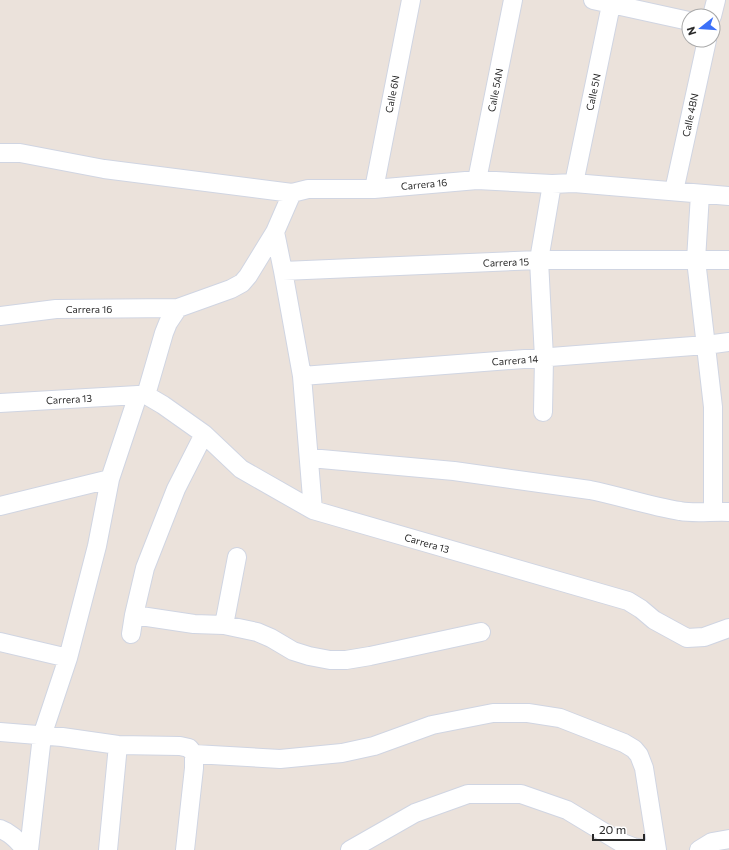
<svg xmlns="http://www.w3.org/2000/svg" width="729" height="850" font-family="Commissioner,sans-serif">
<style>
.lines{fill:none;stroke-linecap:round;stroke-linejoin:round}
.minor-casing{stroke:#d0d5e2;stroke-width:20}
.minor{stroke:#fff;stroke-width:18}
.labels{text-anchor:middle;stroke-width:3.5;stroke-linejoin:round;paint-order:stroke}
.street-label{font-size:10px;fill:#292929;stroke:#fff}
</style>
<rect width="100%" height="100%" fill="#ebe2db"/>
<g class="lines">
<defs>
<path id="minor" d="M593 0 689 21
M712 16 716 0
M0 153H20L104 169 292 193
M477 180 513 0
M574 183 612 0
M374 189 411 0
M674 191 707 40
M700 194 696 260 713 407V511
M275 232 283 271 302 376 313 510
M283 271 539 260H729
M0 316 56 309 178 308
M302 376 706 345 729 342
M146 395 164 333 168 323 178 308 231 289 242 283 248 276 275 232 292 193 308 189H374L477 180 552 184 574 183 729 196
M0 403 138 395
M543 412 544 358 539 260 552 184
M310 458 454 471 590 490C620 496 649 506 680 511 695 514 713 511 729 512
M0 506 110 479
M134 615 194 624 224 625 257 632 271 638 293 651 309 656 330 660H346L370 656 481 632
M224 625 237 557
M131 634 134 615 145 568 176 489 204 434
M0 642 68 658
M0 732 62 737 118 745 180 746 189 748 194 754V768L185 850
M194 754 280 759 342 753 374 746 432 725 493 713H528L560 718 624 743 634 749 639 755 644 768 657 850
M0 829C11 833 18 840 25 850
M29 850 42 736 68 658 97 546 110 479 138 395H146L163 405 204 434 241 469 313 510 628 601 641 609 654 620 687 638 704 637 729 628
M108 850 118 745
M350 850 415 813 468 794H521L567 810 620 842 633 847 650 850
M699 850 712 842 729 839"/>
</defs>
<!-- minor casing -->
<use href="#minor" class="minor-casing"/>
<!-- minor -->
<use href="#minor" class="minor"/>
</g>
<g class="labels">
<!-- street labels -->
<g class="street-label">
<text transform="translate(495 90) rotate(-79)" y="4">Calle 5AN</text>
<text transform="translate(593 92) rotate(-78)" y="4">Calle 5N</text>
<text transform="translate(392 94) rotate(-79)" y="4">Calle 6N</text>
<text transform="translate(690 115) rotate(-78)" y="4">Calle 4BN</text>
<text transform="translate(424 184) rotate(-5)" y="4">Carrera 16</text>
<text transform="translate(506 262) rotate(-2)" y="4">Carrera 15</text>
<text x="89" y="313">Carrera 16</text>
<text transform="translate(515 360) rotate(-4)" y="4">Carrera 14</text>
<text transform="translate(69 399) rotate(-3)" y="4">Carrera 13</text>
<text transform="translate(427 543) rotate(16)" y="4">Carrera 13</text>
</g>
</g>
<!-- north arrow -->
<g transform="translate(701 28) rotate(253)"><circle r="19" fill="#ffffff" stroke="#a9a9a9"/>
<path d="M0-3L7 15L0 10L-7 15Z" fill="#3b70f8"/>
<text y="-6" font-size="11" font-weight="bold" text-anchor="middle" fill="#292929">N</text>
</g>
<!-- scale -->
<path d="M593 834v6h51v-6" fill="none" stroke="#292929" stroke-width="2"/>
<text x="599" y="834" font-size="12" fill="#292929" stroke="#ffffff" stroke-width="3" paint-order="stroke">20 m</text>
</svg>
